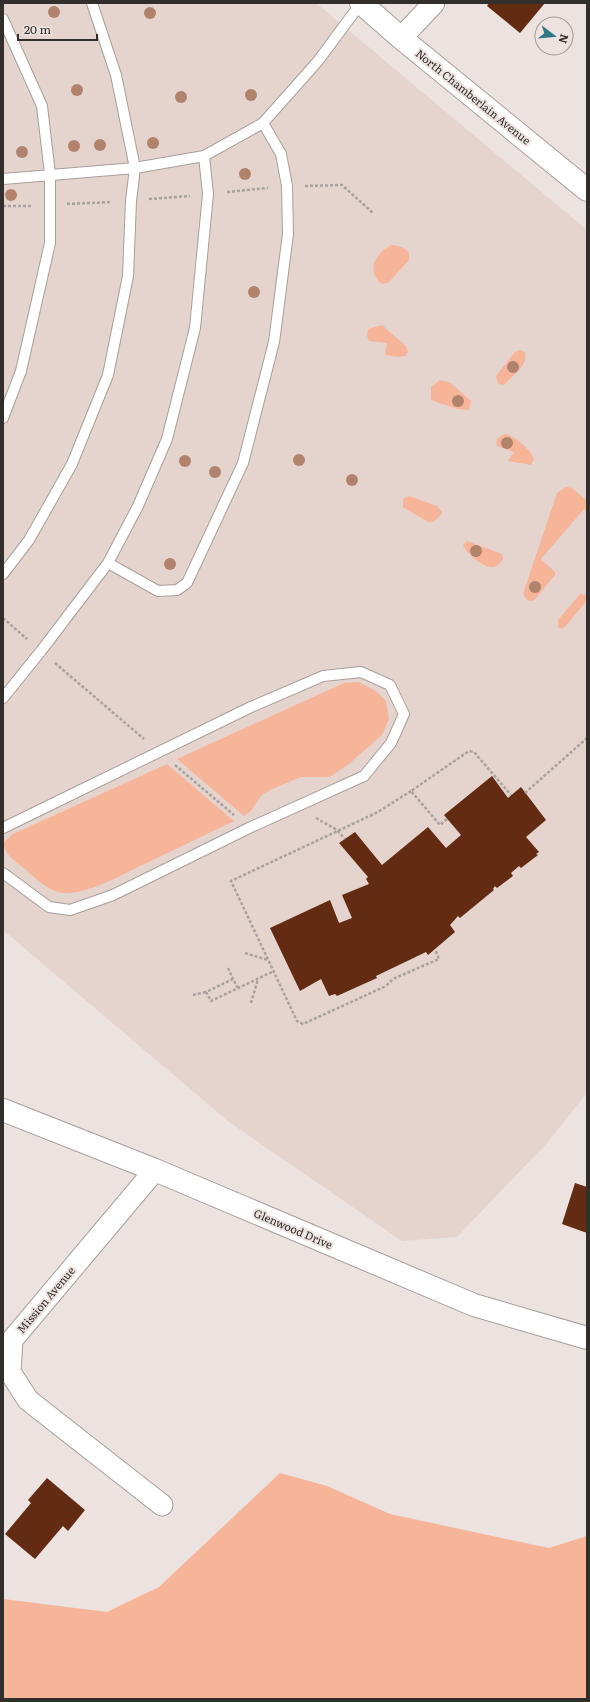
<svg xmlns="http://www.w3.org/2000/svg" width="590" height="1702" font-family="Literata,serif">
<style>
.built{fill:#e5d4cd}
.green{fill:#f6b499}
.building{fill:#622b12}
.lines{fill:none;stroke-linecap:round;stroke-linejoin:round}
.service-casing{stroke:#a79f9b;stroke-width:12}
.minor-casing{stroke:#a79f9b;stroke-width:23}
.tertiary-casing{stroke:#a79f9b;stroke-width:24}
.path{stroke:#a8a19e;stroke-width:2.5;stroke-dasharray:3 2;stroke-linecap:butt}
.service{stroke:#fff;stroke-width:10}
.minor{stroke:#fff;stroke-width:21}
.tertiary{stroke:#fff;stroke-width:22}
.tree{fill:#b2836c}
.labels{text-anchor:middle;stroke-width:4;stroke-linejoin:round;paint-order:stroke}
.street-label{font-size:11px;fill:#312e2c;stroke:#ece2df}
</style>
<rect width="100%" height="100%" fill="#ece2df"/>
<!-- built -->
<path class="built" d="M3 3H316L587 230V1093L546 1144 457 1237 402 1241 229 1122 3 930Z"/>
<!-- green -->
<path class="green" d="M392 245C400 246 404 247 409 253V260L388 283 382 284C365 271 376 252 392 245Z
M382 325 406 346 408 352 406 356 398 357 385 355 387 343 369 341 367 336 368 329Z
M520 350 525 352C529 365 513 375 505 384L501 385 498 383 496 376 515 352Z
M440 380 451 383 471 401 469 410 457 409 431 400V387Z
M505 434C514 435 531 450 534 459L531 465 508 461 514 452 497 446 496 443 498 438Z
M566 487 572 488 587 501V512L584 509 541 559 555 572V575L536 598 532 601 527 600 523 594 557 493Z
M409 496 437 506 442 512 441 515 433 522H428L403 507V499Z
M467 541 502 554 503 559C500 564 496 568 490 567 482 566 466 553 463 545Z
M580 594 585 595 587 598 584 604 565 627 561 629 558 627V620Z
M359 682 376 691 386 701 389 719 382 735 349 764 330 777H301L270 790 261 796 251 811 244 816 177 759 344 683Z
M167 764 234 821C206 835 177 848 149 862 126 872 89 895 63 893 48 891 36 879 25 869 16 862 3 854 4 842L13 834Z
M280 1473 327 1486 390 1514 549 1548 587 1536V1699H3V1599L107 1612 159 1587Z"/>
<!-- building -->
<path class="building" d="M489 3H545L520 33 487 6Z
M492 776 508 798 521 787 546 820 526 837 539 852 536 854 538 855 521 868 519 866 511 873 513 876 497 888 495 886 493 889 494 890 460 918 458 916 450 925 455 932 428 955 426 952 376 976 377 978 337 996 335 994 329 996 321 979 300 991 270 928 330 900 339 923 352 918 342 895 369 884 366 879 368 877 339 843 355 832 382 865 428 827 446 848 461 835 444 815Z
M575 1183 587 1187V1233L562 1224Z
M47 1478 85 1510 68 1531 63 1526 35 1559 5 1534 31 1503 28 1500Z"/>
<g class="lines">
<defs>
<path id="service" d="M3 19 42 106 50 174V243L21 371 3 418
M3 179 135 168 204 156 263 123 318 61 361 3
M108 563 158 591 177 590 187 583 243 463 274 342 288 234 287 186 281 154 263 123
M3 574 29 540 72 464 108 375 128 276 131 201 135 168 116 75 92 3
M3 698 41 651 108 563 138 506 167 439 195 328 208 194 204 156
M3 828 251 707 323 676 361 672 390 685 404 714 391 743 364 776 249 828 113 895 70 910 49 907 3 873"/>
<path id="minor" d="M401 38 434 3
M155 1170 12 1340 10 1372 28 1400 162 1505"/>
<path id="tertiary" d="M361 3 401 38 587 190
M3 1110 155 1170 474 1305 587 1338"/>
</defs>
<!-- service casing -->
<use href="#service" class="service-casing"/>
<!-- minor casing -->
<use href="#minor" class="minor-casing"/>
<!-- tertiary casing -->
<use href="#tertiary" class="tertiary-casing"/>
<!-- path -->
<path class="path" d="M305 186 342 185 373 213
M227 192 268 188
M149 199 190 196
M67 204 112 202
M3 206H32
M3 618 27 639
M55 663 144 739
M175 765 234 815
M411 791 378 812 231 881 297 1021 303 1024 386 986 393 979 439 959 435 949
M525 793 587 738
M316 818 337 830 345 839
M447 819 440 825 411 791 469 751 474 752 511 795
M245 953 268 960
M228 968 233 979
M238 988 233 979 206 992 211 1001 274 971
M193 995 206 992
M251 1003 258 979"/>
<!-- service -->
<use href="#service" class="service"/>
<!-- minor -->
<use href="#minor" class="minor"/>
<!-- tertiary -->
<use href="#tertiary" class="tertiary"/>
</g>
<!-- trees -->
<g class="tree">
<circle cx="54" cy="12" r="6"/>
<circle cx="150" cy="13" r="6"/>
<circle cx="77" cy="90" r="6"/>
<circle cx="251" cy="95" r="6"/>
<circle cx="181" cy="97" r="6"/>
<circle cx="153" cy="143" r="6"/>
<circle cx="100" cy="145" r="6"/>
<circle cx="74" cy="146" r="6"/>
<circle cx="22" cy="152" r="6"/>
<circle cx="245" cy="174" r="6"/>
<circle cx="11" cy="195" r="6"/>
<circle cx="254" cy="292" r="6"/>
<circle cx="513" cy="367" r="6"/>
<circle cx="458" cy="401" r="6"/>
<circle cx="507" cy="443" r="6"/>
<circle cx="299" cy="460" r="6"/>
<circle cx="185" cy="461" r="6"/>
<circle cx="215" cy="472" r="6"/>
<circle cx="352" cy="480" r="6"/>
<circle cx="476" cy="551" r="6"/>
<circle cx="170" cy="564" r="6"/>
<circle cx="535" cy="587" r="6"/>
</g>
<g class="labels">
<!-- street labels -->
<g class="street-label">
<text transform="translate(473 97) rotate(39)" y="4">North Chamberlain Avenue</text>
<text transform="translate(293 1229) rotate(23)" y="4">Glenwood Drive</text>
<text transform="translate(46 1300) rotate(-50)" y="4">Mission Avenue</text>
</g>
</g>
<!-- border -->
<rect width="590" height="1702" fill="none" stroke="#312e2c" stroke-width="8"/>
<!-- north arrow -->
<g transform="translate(554 36) rotate(106)"><circle r="19" fill="#ece2df" stroke="#a19a97"/>
<path d="M0-3L7 15L0 10L-7 15Z" fill="#317685"/>
<text y="-6" font-size="11" font-weight="bold" text-anchor="middle" fill="#312e2c">N</text>
</g>
<!-- scale -->
<path d="M18 34v6h79v-6" fill="none" stroke="#312e2c" stroke-width="2"/>
<text x="24" y="34" font-size="12" fill="#312e2c" stroke="#ece2df" stroke-width="3" paint-order="stroke">20 m</text>
</svg>
